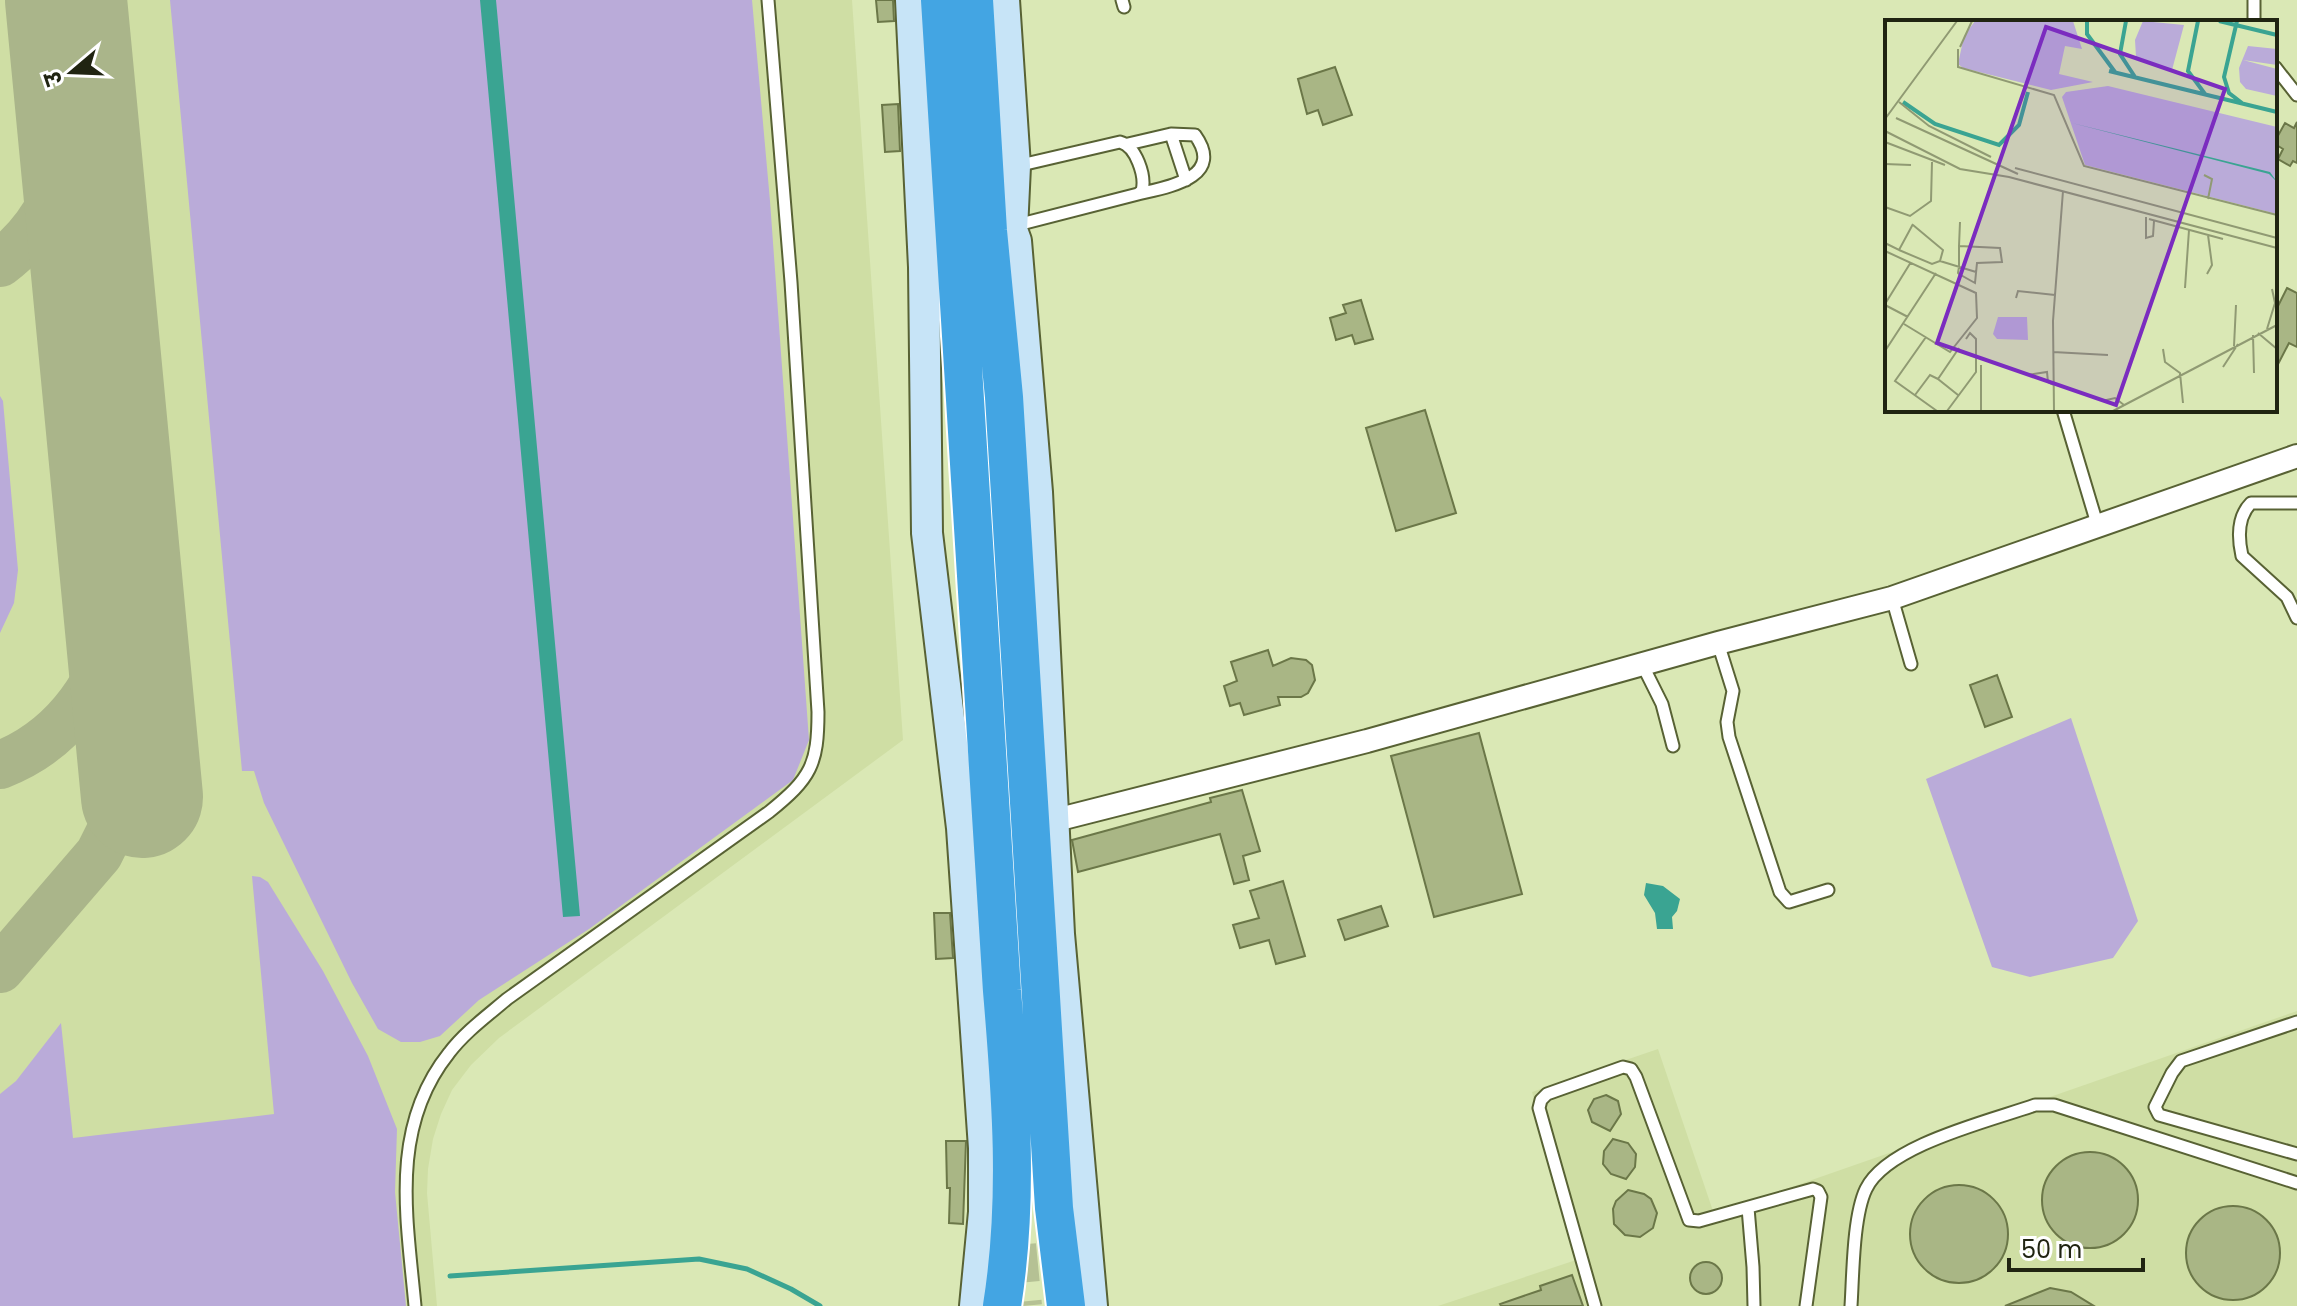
<svg xmlns="http://www.w3.org/2000/svg" width="2297" height="1306" font-family="Poppins,'Noto Sans Devanagari',sans-serif">
<style>
.built{fill:#cfdea4}
.green{fill:#baabd9}
.water{fill:#3aa492}
.lines{fill:none;stroke-linecap:round;stroke-linejoin:round}
.stream{stroke:#3aa492;stroke-width:5}
.taxiway{stroke:#aab58a;stroke-width:48}
.runway{stroke:#aab58a;stroke-width:122}
.building{fill:#a9b685;stroke:#6b7748;stroke-width:2}
.highway-tunnel{stroke:#b5c194;stroke-width:38;stroke-dasharray:38 19;stroke-linecap:butt}
.lane-casing{stroke:#586234;stroke-width:15}
.street-casing{stroke:#586234;stroke-width:26}
.secondary-casing{stroke:#586234;stroke-width:34}
.highway-casing{stroke:#fff;stroke-width:42}
.lane{stroke:#fff;stroke-width:11}
.street{stroke:#fff;stroke-width:22}
.secondary{stroke:#c7e4f7;stroke-width:30}
.highway{stroke:#43a5e3;stroke-width:38}
.inset-river{fill:none;stroke:#3aa492;stroke-width:4}
.inset-road{fill:none;stroke:#909a73;stroke-width:2}
.view{fill:#7b2cbf;fill-opacity:0.15;stroke:#7b2cbf;stroke-width:4}
.inset-edge{fill:none;stroke:#202411;stroke-width:4}
</style>
<rect width="100%" height="100%" fill="#dae8b5"/>
<!-- built -->
<path class="built" d="M0 0H852L903 740 499 1038 471 1065 452 1090 441 1114 433 1139 428 1169 427 1193 437 1306H0Z
M2297 1011V1306H1438L1576 1260 1532 1092 1658 1049 1714 1214Z"/>
<!-- green -->
<path class="green" d="M170 0H752L770 201 809 740 793 780 589 929 479 1000 440 1036 420 1042H401L378 1029 352 983 264 803 254 771H242Z
M0 396 3 401 18 570 14 603 0 633Z
M2071 718 2138 921 2113 958 2030 977 1992 967 1926 779Z
M252 876 260 877 268 882 323 971 368 1056 397 1129 395 1192 406 1306H0V1094L16 1081 61 1023 73 1138 274 1114Z"/>
<!-- water -->
<path class="water" d="M480 0H496L580 916 563 917Z
M1646 883 1663 886 1680 899 1677 911 1672 917 1673 929H1657L1655 913 1644 895Z"/>
<g class="lines">
<!-- stream -->
<path class="stream" d="M450 1276 699 1259 747 1269 791 1289 820 1306"/>
<!-- taxiway -->
<path class="taxiway" d="M0 263C48 227 67 177 79 120
M0 765C70 738 102 679 126 612
M0 969 99 854 120 812 138 756"/>
<!-- runway -->
<path class="runway" d="M66 0 142 797"/>
</g>
<!-- building -->
<path class="building" d="M876 0H893L894 21 878 22Z
M1335 67 1352 115 1323 125 1318 110 1307 114 1298 79Z
M898 104 900 151 885 152 882 105Z
M2297 122V163L2293 161 2290 166 2278 159 2283 149 2275 144V141L2285 123 2294 128Z
M2287 288 2297 293V347L2289 343 2275 370V312Z
M1361 300 1373 339 1355 344 1352 335 1336 340 1330 318 1346 313 1343 305Z
M1425 410 1456 513 1396 531 1366 428Z
M1268 650 1273 666 1291 658 1306 660 1312 665 1315 680 1308 693 1301 697H1278L1280 705 1244 715 1240 703 1230 706 1224 686 1237 681 1231 662Z
M1997 675 2012 717 1985 727 1970 685Z
M1479 733 1522 894 1434 917 1391 756Z
M1242 790 1260 851 1243 856 1249 880 1234 884 1220 834 1078 872 1072 840 1211 802 1210 798Z
M1283 881 1305 956 1276 964 1269 940 1240 948 1233 925 1259 918 1250 891Z
M1381 906 1388 926 1345 940 1338 920Z
M934 913H950L953 958 936 959Z
M1606 1095 1618 1101 1621 1114 1610 1131 1592 1122 1588 1110 1594 1099Z
M1613 1139 1628 1143 1636 1154 1635 1167 1626 1179 1611 1174 1603 1164 1604 1151Z
M946 1141H966L963 1224 949 1223 950 1188H947Z
M2042 1200a48 48 0 1 1 96 0a48 48 0 1 1-96 0Z
M1910 1234a49 49 0 1 1 98 0a49 49 0 1 1-98 0Z
M1628 1190 1644 1194 1651 1199 1657 1213 1653 1228 1640 1237 1625 1235 1614 1224 1613 1209 1616 1201Z
M2186 1253a47 47 0 1 1 94 0a47 47 0 1 1-94 0Z
M1690 1278a16 16 0 1 1 32 0a16 16 0 1 1-32 0Z
M1572 1275 1583 1306H1501L1500 1304 1541 1290 1540 1286Z
M2050 1288 2071 1292 2094 1306H2005Z"/>
<g class="lines">
<!-- highway-tunnel -->
<path class="highway-tunnel" d="M1017 1245 1023 1306"/>
<defs>
<path id="lane" d="M1122 0 1124 7
M2254 0V22
M2275 67 2297 95
M1171 134 1186 180
M1128 144 1171 134 1195 135C1226 178 1167 187 1138 194
M1013 226 1138 194 1142 191C1146 176 1136 146 1120 142L1017 166
M2063 410 2098 527
M2297 503H2251C2237 517 2238 538 2242 556L2287 597 2297 618
M1892 598 1911 664
M1718 643 1733 691 1727 722 1729 737 1780 892 1789 902 1828 890
M1643 666 1662 704 1673 746
M2297 1022 2181 1061 2172 1073 2155 1107 2159 1115 2297 1154
M1748 1208 1753 1267 1754 1306
M415 1306C407 1218 389 1128 449 1053 465 1032 487 1016 507 999L769 812C811 778 818 765 818 712L791 282 768 0
M1595 1306 1539 1108 1541 1100 1547 1094 1623 1067 1631 1069 1636 1077 1689 1220 1699 1221 1813 1189 1818 1191 1821 1197 1806 1306
M1851 1306C1853 1275 1853 1216 1866 1189 1887 1145 1990 1121 2035 1105H2054L2297 1183"/>
<path id="street" d="M1040 824 1367 741 1718 643 1892 598 2297 456"/>
<path id="secondary" d="M911 0 924 267 927 533 962 828 984 1148V1212L975 1306
M1004 0 1015 166 1012 230
M988 231 1012 230 1016 241 1037 492 1059 934 1092 1306"/>
<path id="highway" d="M940 0 1002 991C1011 1097 1019 1200 1002 1306
M974 0 988 231 1004 397 1054 1208 1066 1306"/>
</defs>
<!-- lane casing -->
<use href="#lane" class="lane-casing"/>
<!-- street casing -->
<use href="#street" class="street-casing"/>
<!-- secondary casing -->
<use href="#secondary" class="secondary-casing"/>
<!-- highway casing -->
<use href="#highway" class="highway-casing"/>
<!-- lane -->
<use href="#lane" class="lane"/>
<!-- street -->
<use href="#street" class="street"/>
<!-- secondary -->
<use href="#secondary" class="secondary"/>
<!-- highway -->
<use href="#highway" class="highway"/>
</g>
<!-- overview -->
<g transform="translate(1885 20)">
<rect width="392" height="392" fill="#dae8b5"/>
<path d="M90 1H188L197 29 180 26 174 54 208 62 166 70 78 48 73 44 79 16ZM258 1 299 5 287 50 251 37 250 20ZM363 26 392 29V45L358 40 392 49V76L361 69 355 62 354 48ZM223 66 392 107V194L200 145 177 77 181 72ZM113 297H142L143 320 112 319 108 314Z" fill="#baabd9"/>
<path d="M187 103 385 152 392 162 384 154Z" fill="#3aa492"/>
<path class="inset-river" d="M202 1V14L230 52M241 1 235 34 250 57M313 1 303 51 320 74M334 1 392 15M352 1 339 57 344 73 357 83M224 51 392 92M18 82 50 104 114 125 134 105 143 72"/>
<path class="inset-road" d="M75 27 87 1M73 29V47L169 75 199 146 392 195M14 82 44 106 106 137M11 98 133 154M0 99 72 1M0 111 75 149 124 157 392 228M0 122 60 145M0 144 26 145M130 148 392 218M319 155 327 159 323 179M0 187 25 196 46 181 47 142M261 197V218L268 216 269 201M264 199 338 219M0 223 14 230 28 204M74 226 115 228 117 242 92 243 90 263 74 254 73 253 74 247V226L75 202M14 230 47 244 55 241 58 230 28 205M0 231 91 273 92 298 65 332 19 304M55 241 91 252M322 254 327 245 323 215M300 268 304 210M131 278 133 271 170 275M0 284 26 242M0 285 23 297M382 309 390 283 387 269M373 313 392 329M368 315 369 353M41 317 10 361 52 391M349 326 351 285M278 329 280 342 295 353 298 383M0 331 51 253M168 332 223 335M96 345V391M338 347 353 324M142 355 162 352 163 362 169 365M30 375 45 355 53 359M73 375 53 359 74 328M217 381 230 378 239 385M62 391 91 352V319L85 313 81 319M169 391 168 301 178 171M228 391 392 305"/>
<path class="view" d="M161 7 340 69 231 385 52 323Z"/>
<rect width="392" height="392" class="inset-edge"/>
</g>
<!-- north arrow -->
<g transform="translate(72 72) rotate(251)" stroke="#ffffff" stroke-width="6" paint-order="stroke">
<path d="M0-6L14 30L0 20L-14 30Z" fill="#202411"/>
<text y="-12" font-size="22" font-weight="bold" text-anchor="middle" fill="#202411">उ</text>
</g>
<!-- scale -->
<path d="M2009 1258v12h134v-12" fill="none" stroke="#202411" stroke-width="4"/>
<text x="2021" y="1258" font-size="24" fill="#202411" stroke="#ffffff" stroke-width="6" paint-order="stroke">50 m</text>
</svg>
